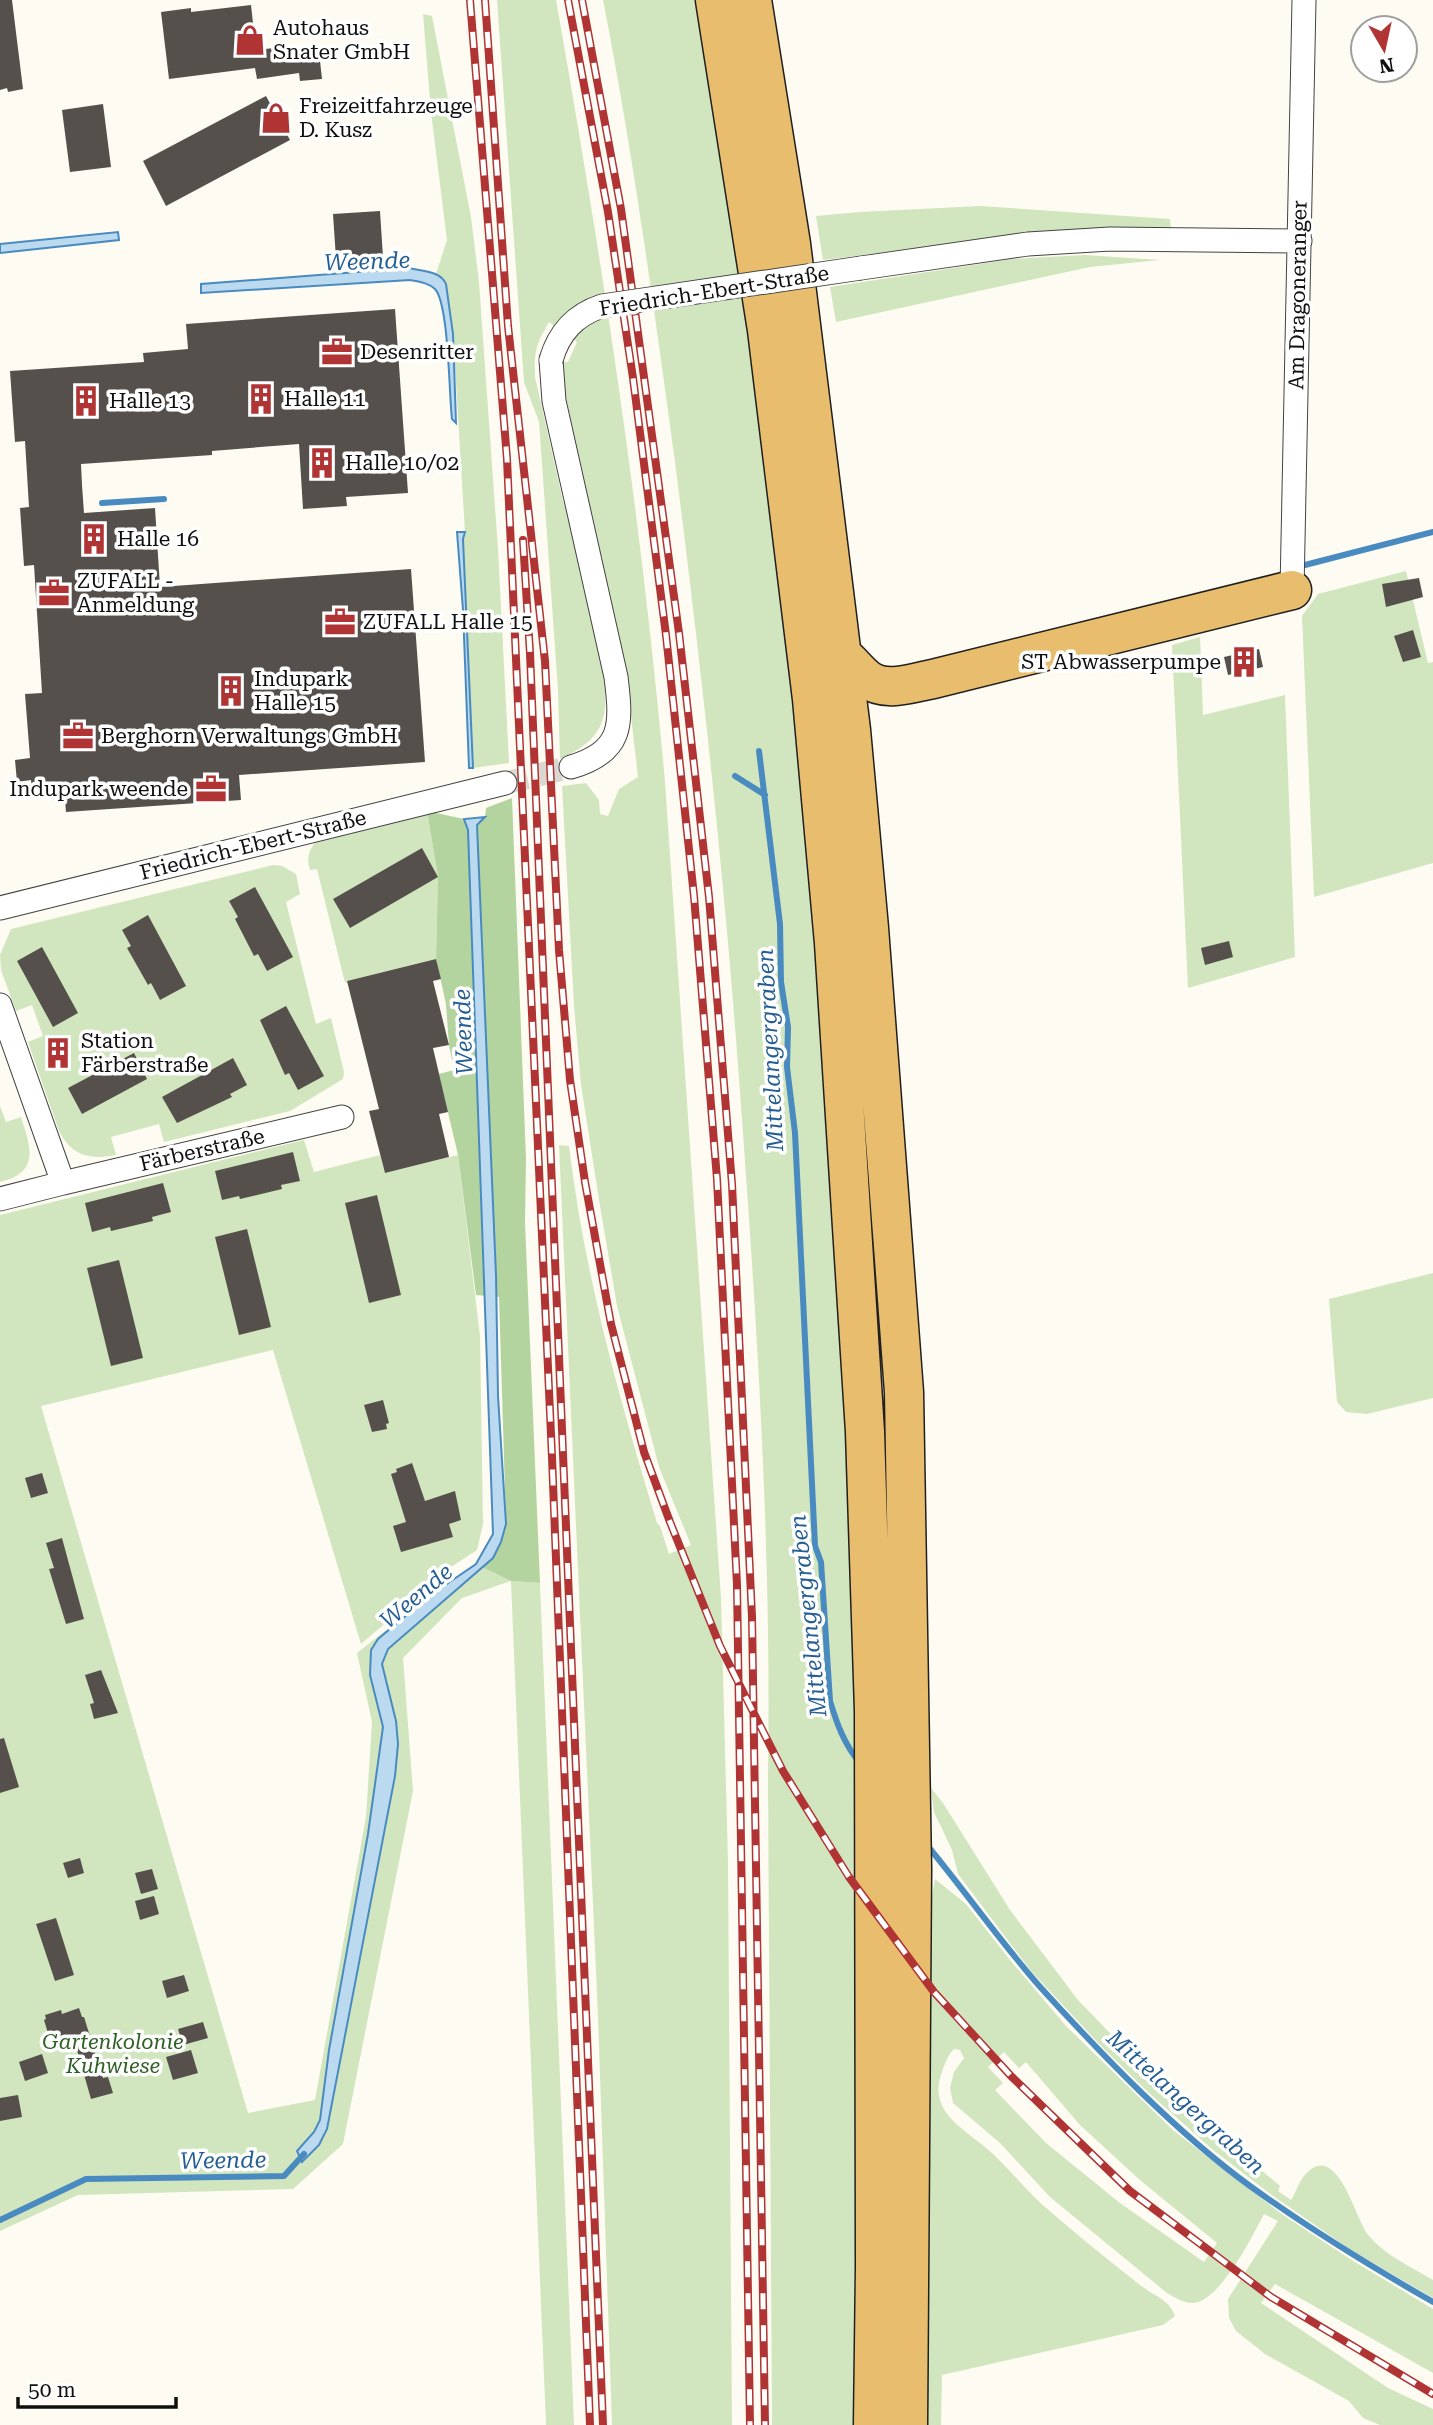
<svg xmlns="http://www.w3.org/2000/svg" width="1433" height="2425" font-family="'Roboto Serif',serif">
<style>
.green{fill:#d1e5be;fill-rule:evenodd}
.forest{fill:#b4d49f}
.water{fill:#bbdaf0;stroke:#498bc0;stroke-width:2}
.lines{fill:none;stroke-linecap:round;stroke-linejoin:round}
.stream{stroke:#498bc0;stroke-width:6}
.building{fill:#56504c}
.minor-tunnel{stroke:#dad8d0;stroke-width:23;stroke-dasharray:23 11;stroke-linecap:butt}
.minor-casing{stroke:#424242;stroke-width:25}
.trunk-casing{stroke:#202020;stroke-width:41}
.minor{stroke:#fff;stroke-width:23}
.trunk{stroke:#e8bd6e;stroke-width:38}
.rail-casing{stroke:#b13435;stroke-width:8}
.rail{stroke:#fff;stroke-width:5;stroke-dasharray:16;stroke-linecap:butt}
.minor-bridge-casing{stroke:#424242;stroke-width:25;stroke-linecap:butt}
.minor-bridge{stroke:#fff;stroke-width:23}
.labels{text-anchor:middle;stroke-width:7;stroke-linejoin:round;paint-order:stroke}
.poi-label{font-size:21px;fill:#0f0f0f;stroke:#fff;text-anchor:start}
.street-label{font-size:21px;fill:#0f0f0f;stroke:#fff}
.park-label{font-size:21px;font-style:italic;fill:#2f6025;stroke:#fff}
.water-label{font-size:23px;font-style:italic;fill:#245e94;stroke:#fff}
</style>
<rect width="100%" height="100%" fill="#fefcf2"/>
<!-- green -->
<path class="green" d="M497 0H556C602 259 642 520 665 782L721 1598 728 1862 732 2425H612L598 2017 559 1145 569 1146C585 1278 619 1397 657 1523L660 1526 669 1554 691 1545 659 1467 617 1306 600 1206 581 1085 574 1006 562 786 586 783 599 800 600 814 608 816 619 789 638 777 630 707 564 387 563 371 564 362H568L577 342 549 322C536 344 534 352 535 377L563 501 576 535 608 687 605 689C608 728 594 743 560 759L558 690 539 422 524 382Z
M603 0H700L741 269 806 797 842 1271 857 1688 859 1911 853 2425H772L768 1779C772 1536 755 1293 737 1052 722 854 700 658 675 462 654 308 633 153 603 0Z
M423 14 432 16 471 217 479 282 498 549 509 763 473 768 463 539 465 532 453 334 446 284 444 278 436 274 447 240 431 112Z
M980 206 1170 219 1171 229 1035 234 823 260 816 216 860 212Z
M1085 255 1160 260 1090 267 836 322 830 287 1012 259Z
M1406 571 1428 663 1433 662V863L1314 897 1302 616 1318 594Z
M1200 637 1203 715 1285 695 1295 957 1188 988 1172 645Z
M427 811 438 877 436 959 347 981 345 983 317 869 310 870C306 856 309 850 318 839Z
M273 865 282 866 296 874 300 894 286 902 316 1024 331 1018 344 1072 343 1079 290 1111 164 1142 159 1124 111 1137 116 1155C89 1160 72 1156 59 1131L28 1042 43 1036 32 1005 16 1011 1 970 0 955 11 929Z
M0 1106 6 1122 21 1117C31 1148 40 1172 0 1182Z
M304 1140 314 1172 380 1155 385 1173 458 1155 480 1336 483 1524 477 1550 431 1580 416 1597 361 1644 273 1350 41 1406 248 2113 315 2100 366 1817 372 1722 357 1653 432 1594 476 1564 511 1581 540 1583 574 2425H546L511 1581 462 1598 403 1658 413 1791 343 2144 293 2189 78 2195 0 2231V1215Z
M1433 1273V1398L1367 1414 1346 1412 1337 1402 1329 1299Z
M931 1788 943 1803 1010 1910 1078 2000 1162 2087 1280 2186 1278 2191 1291 2200C1296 2193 1298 2183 1304 2176 1335 2138 1354 2213 1366 2232 1382 2254 1410 2266 1433 2280V2298L1351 2250 1269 2193 1212 2149 1150 2094 1104 2049 1031 1971 958 1874 952 1850 934 1812Z
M935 1879 966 1904 1010 1960 1066 2026 1174 2131 1283 2215 1350 2259 1433 2309V2373L1275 2284 1261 2303 1388 2388 1433 2409V2425H1380L1363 2418 1349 2401 1265 2354 1236 2331 1229 2318 1228 2299 1278 2221 1264 2214C1252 2237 1220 2301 1193 2303 1184 2303 1175 2298 1167 2293L1050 2197 1000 2143 953 2103 950 2088 954 2072 964 2058 960 2050 954 2049C948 2055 945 2063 942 2072 926 2114 968 2130 993 2154 1011 2171 1027 2191 1045 2207 1076 2234 1108 2260 1140 2285 1154 2296 1169 2299 1175 2316L1163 2325 942 2375 941 2425H923L927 2037 932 1896ZM1004 2052 1019 2068 1026 2062 1080 2125 1141 2181 1217 2243 1204 2262 1120 2203 1046 2143 995 2090 1003 2083 988 2067Z"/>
<!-- forest -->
<path class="forest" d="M512 798 526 1159 525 1222 540 1583 511 1581 482 1567C497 1555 501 1542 506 1523L499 1297 476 1295 458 1155 439 1074 454 1070 449 1045 446 1004 436 959 438 877 427 811 464 819 485 817 486 808Z"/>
<!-- water -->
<path class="water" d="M118 232 119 240 0 253V244Z
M409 268C421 271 441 271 446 284L453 334 456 423 452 419C449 396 449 304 435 289 429 283 418 281 410 280L201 293V284Z
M457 532H465L463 539 473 768H469L463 610Z
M485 817 477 825 496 1275 498 1396 506 1524 501 1542 493 1558 388 1649 382 1664 396 1721 398 1744 395 1776 327 2129 319 2145 302 2162 297 2151 314 2132 320 2120 329 2050 368 1834 383 1727 370 1675 371 1650 378 1639 432 1594 476 1564 493 1534 468 830 464 819Z"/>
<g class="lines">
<!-- stream -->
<path class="stream" d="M102 503 164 499
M1305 565 1433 532
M759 751 780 924 781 982 788 1027 787 1067 795 1133 815 1546 821 1562 830 1701C837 1724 844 1744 860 1763
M735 776 765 795
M926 1844C966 1892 1001 1943 1042 1989 1104 2057 1176 2132 1250 2186 1308 2228 1370 2266 1433 2302
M0 2220 86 2179 284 2176 304 2154"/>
</g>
<!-- building -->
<path class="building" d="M0 0H12L23 89 8 92 7 88 0 90Z
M251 5 256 50 292 46 293 56 319 52 322 79 300 81 299 73 257 79 255 68 169 79 161 12 191 8V12Z
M266 96 290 140 166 206 143 161Z
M103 104 111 167 70 172 62 110Z
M380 211 383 257 336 259 333 214Z
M395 309 408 493 346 497 347 506 303 509 299 444 212 451V455L81 464 82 485 84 513 155 508 160 587 411 569 425 762 239 775 241 800 66 812 64 788 32 791 31 780 17 782 15 760 30 758 25 694 42 693 34 565 24 566 20 508 29 507 25 441 15 442 10 371 144 362 143 353 188 349 186 324Z
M1419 578 1423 597 1386 607 1382 584Z
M1413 630 1421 657 1403 662 1394 636Z
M1259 649 1263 667 1228 675 1224 657Z
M422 848 438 877 350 928 333 899Z
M255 887 293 957 267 971 258 954 254 956 235 919 238 917 229 901Z
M148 915 186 986 160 1000 151 983 148 985 131 955 127 948 131 946 122 930Z
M1229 941 1233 957 1205 965 1201 948Z
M42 947 78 1013 53 1027 17 961Z
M436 959 441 979 433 981 449 1045 433 1048 448 1112 439 1114 449 1157 385 1173 369 1111 379 1109 347 981Z
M286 1006 324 1076 298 1090 289 1073 285 1075 260 1020Z
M134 1053 147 1079 82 1114 68 1088Z
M233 1058 247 1085 230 1094 232 1097 177 1123 162 1097Z
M293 1152 300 1181 281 1185 282 1189 240 1199 239 1196 222 1200 215 1171Z
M163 1183 171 1212 152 1217 153 1221 111 1231 110 1227 92 1232 85 1203Z
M377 1195 401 1295 369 1303 345 1203Z
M247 1229 271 1327 239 1335 215 1237Z
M119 1260 143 1358 111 1366 87 1268Z
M383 1400 389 1423 386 1424 387 1429 372 1432 364 1405Z
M412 1463 425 1501 455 1491 461 1520 449 1524 453 1537 401 1552 393 1526 406 1522 391 1474 397 1472 396 1469Z
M42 1473 48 1493 31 1498 25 1478Z
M62 1538 84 1619 66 1624 49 1569 54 1568 46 1543Z
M101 1670 118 1713 94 1719 90 1704 94 1703 85 1675Z
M4 1738 19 1787 0 1793V1739Z
M80 1858 84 1873 68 1878 63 1863Z
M152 1869 158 1889 141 1894 135 1873Z
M154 1896 159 1914 140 1920 135 1901Z
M56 1918 74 1975 55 1981 36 1924Z
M184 1975 189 1991 167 1998 162 1981Z
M79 2008 82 2017H84L103 2078 108 2077 113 2093 91 2099 73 2036 51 2043 44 2020 46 2019 45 2015 61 2010 62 2014Z
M203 2022 208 2038 183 2045 178 2029Z
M191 2050 198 2073 173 2080 166 2057Z
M42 2054 48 2073 25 2081 19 2062Z
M18 2095 22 2117 0 2121V2098Z"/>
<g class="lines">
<!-- minor-tunnel -->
<path class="minor-tunnel" d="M505 783 571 767"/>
<defs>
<path id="minor" d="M861 268 1028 244 1110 239 1300 241
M551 360 554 401 616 677C622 725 623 752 571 767
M1292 590 1304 0
M0 908 505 783
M0 1005 63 1183 342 1117
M0 1199 63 1183"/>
<path id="trunk" d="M715 0 767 330 812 699 834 943 865 1432 874 1711 875 2267 873 2425
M752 0 791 244 851 730 869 928 904 1392 912 1869 908 2425
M842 655C851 662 858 672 867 679 886 693 911 683 933 679L1292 590"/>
</defs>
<!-- minor casing -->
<use href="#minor" class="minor-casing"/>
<!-- trunk casing -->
<use href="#trunk" class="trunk-casing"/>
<!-- minor -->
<use href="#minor" class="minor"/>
<!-- trunk -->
<use href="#trunk" class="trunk"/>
<defs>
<path id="rail" d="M470 0 507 459 552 1457 590 2425
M485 0 508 326 545 661 559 950 570 1080 585 1182 611 1324 644 1452 670 1522 720 1646 783 1771 849 1877 934 1992 1011 2076 1130 2191 1271 2297 1433 2394
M568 0 608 212 633 378 666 635 694 896 717 1179 737 1585 750 2425
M582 0 621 209 679 633 709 897 732 1184 752 1617 765 2425
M523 540 530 653 603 2425"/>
</defs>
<!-- rail casing -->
<use href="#rail" class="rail-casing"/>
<!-- rail -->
<use href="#rail" class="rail"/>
<defs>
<path id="minor-bridge" d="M551 360C559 332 575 315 602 306L861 268"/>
</defs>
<!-- minor-bridge casing -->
<use href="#minor-bridge" class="minor-bridge-casing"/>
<!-- minor-bridge -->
<use href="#minor-bridge" class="minor-bridge"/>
</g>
<!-- icons -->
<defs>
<symbol id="shop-bare" viewBox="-9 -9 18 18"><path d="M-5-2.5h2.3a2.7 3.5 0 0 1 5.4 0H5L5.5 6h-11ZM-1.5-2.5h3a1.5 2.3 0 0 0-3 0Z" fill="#b13435" stroke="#fff" stroke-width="2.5" paint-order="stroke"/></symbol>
<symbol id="office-bare" viewBox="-9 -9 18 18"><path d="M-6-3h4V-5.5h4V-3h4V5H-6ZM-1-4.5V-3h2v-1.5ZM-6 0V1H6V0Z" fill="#b13435" stroke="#fff" stroke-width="2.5" paint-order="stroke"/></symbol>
<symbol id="building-bare" viewBox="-9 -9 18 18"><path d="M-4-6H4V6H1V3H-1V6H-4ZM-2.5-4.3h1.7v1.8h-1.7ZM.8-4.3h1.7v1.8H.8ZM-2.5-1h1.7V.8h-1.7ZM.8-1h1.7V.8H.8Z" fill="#b13435" stroke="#fff" stroke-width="2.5" paint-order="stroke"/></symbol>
</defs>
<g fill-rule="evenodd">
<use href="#shop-bare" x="228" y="18" width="44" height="44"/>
<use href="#shop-bare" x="254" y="96" width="44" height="44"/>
<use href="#office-bare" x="315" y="330" width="44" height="44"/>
<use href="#building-bare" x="239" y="377" width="44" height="44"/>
<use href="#building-bare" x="64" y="379" width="44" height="44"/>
<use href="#building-bare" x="300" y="441" width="44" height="44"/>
<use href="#building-bare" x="72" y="517" width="44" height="44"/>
<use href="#office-bare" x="32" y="571" width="44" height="44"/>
<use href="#office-bare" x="318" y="600" width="44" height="44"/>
<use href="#building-bare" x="1222" y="640" width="44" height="44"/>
<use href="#building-bare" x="209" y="669" width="44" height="44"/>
<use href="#office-bare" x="56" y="714" width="44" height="44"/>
<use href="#office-bare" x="189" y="767" width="44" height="44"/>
<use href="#building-bare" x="36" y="1031" width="44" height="44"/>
</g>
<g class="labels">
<!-- poi labels -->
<g class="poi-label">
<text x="273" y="35">Autohaus<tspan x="273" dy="24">Snater GmbH</tspan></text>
<text x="299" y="113">Freizeitfahrzeuge<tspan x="299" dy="24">D. Kusz</tspan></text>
<text x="360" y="359">Desenritter</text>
<text x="284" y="406">Halle 11</text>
<text x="109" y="408">Halle 13</text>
<text x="345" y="470">Halle 10/02</text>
<text x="117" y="546">Halle 16</text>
<text x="77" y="588">ZUFALL -<tspan x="77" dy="24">Anmeldung</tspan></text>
<text x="363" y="629">ZUFALL Halle 15</text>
<text x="1221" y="669" text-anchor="end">ST Abwasserpumpe</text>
<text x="254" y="686">Indupark<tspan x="254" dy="24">Halle 15</tspan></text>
<text x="101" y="743">Berghorn Verwaltungs GmbH</text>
<text x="188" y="796" text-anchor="end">Indupark weende</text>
<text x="81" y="1048">Station<tspan x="81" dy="24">Färberstraße</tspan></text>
</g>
<!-- street labels -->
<g class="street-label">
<text transform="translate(714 291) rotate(-9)" y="7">Friedrich-Ebert-Straße</text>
<text transform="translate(1298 295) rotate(-89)" y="7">Am Dragoneranger</text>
<text transform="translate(253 845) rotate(-14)" y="7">Friedrich-Ebert-Straße</text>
<text transform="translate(202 1150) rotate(-13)" y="7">Färberstraße</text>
</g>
<!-- park labels -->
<g class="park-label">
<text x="113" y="2049">Gartenkolonie<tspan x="113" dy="24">Kuhwiese</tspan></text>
</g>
<!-- water labels -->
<g class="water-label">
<text transform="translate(367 261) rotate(-2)" y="8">Weende</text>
<text transform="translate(463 1032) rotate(-92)" y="8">Weende</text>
<text transform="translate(770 1050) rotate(-93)" y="8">Mittelangergraben</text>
<text transform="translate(416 1596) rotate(-40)" y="8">Weende</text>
<text transform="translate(808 1616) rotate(-96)" y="8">Mittelangergraben</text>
<text transform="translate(1186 2102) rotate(42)" y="8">Mittelangergraben</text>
<text transform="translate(223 2160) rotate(-1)" y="8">Weende</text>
</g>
</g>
<!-- north arrow -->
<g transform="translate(1384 49) rotate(171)"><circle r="33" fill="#ffffff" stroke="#9f9f9f" stroke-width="2"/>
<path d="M0-5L12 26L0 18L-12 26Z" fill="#b13435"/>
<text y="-10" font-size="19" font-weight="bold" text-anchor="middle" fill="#0f0f0f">N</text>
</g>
<!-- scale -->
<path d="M18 2397v10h158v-10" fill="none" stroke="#0f0f0f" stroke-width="3.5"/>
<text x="28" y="2397" font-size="21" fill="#0f0f0f" stroke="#ffffff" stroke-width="5" paint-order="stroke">50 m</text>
</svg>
